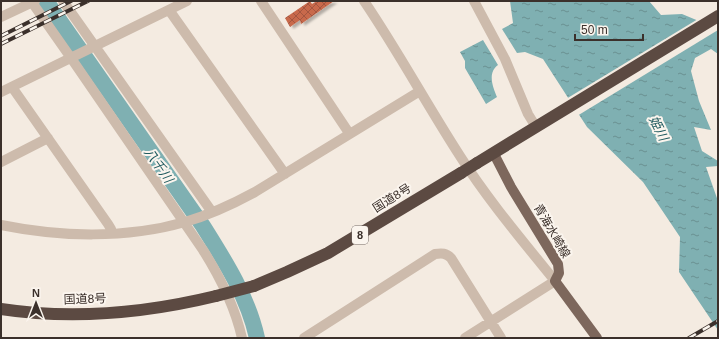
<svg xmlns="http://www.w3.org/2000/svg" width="719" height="339" font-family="Helvetica,'Noto Sans JP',sans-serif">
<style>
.water{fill:url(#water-ripples)}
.pier{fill:#f4ebe1}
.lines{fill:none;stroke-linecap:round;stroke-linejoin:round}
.river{stroke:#7fb0b2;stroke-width:16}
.building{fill:url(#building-cross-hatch);filter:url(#shadow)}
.minor{stroke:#cdbbac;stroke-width:10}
.major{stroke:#7d675c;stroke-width:10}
.highway{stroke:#5c4a42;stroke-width:12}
.rail-casing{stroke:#3b302b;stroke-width:4}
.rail{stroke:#fbf5ee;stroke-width:2.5;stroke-dasharray:8;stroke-linecap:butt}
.highway-bridge{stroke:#5c4a42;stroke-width:12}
.labels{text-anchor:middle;stroke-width:4;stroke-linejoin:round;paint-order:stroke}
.shield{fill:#fbf5ee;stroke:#756b66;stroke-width:1}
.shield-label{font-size:11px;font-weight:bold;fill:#3b302b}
.street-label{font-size:12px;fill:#3b302b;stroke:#fbf5ee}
.water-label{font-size:13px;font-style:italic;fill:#1f5a5e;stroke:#fbf5ee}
</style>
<defs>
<pattern id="water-ripples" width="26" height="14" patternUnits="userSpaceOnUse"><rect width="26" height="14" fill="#7fb0b2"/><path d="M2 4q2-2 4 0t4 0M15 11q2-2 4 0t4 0" fill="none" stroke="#699091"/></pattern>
<pattern id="building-cross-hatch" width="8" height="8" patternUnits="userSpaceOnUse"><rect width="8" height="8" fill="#c8694b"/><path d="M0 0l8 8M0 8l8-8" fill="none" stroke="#a4573f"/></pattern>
<filter id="shadow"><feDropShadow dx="3.5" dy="2" stdDeviation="1" flood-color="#0004"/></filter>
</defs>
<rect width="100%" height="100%" fill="#f4ebe1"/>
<!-- water -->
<path class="water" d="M510 1H649L661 15 682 14 718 29V54L711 49 695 58 691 71 699 101 711 130 694 127 702 151 718 161V166L706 167 718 201V330L679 272 680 237 643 182 587 127 543 59 525 52 517 53 502 29 513 23Z
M483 40 498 65C487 73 493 87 497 97L486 104 465 68V61L460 52Z"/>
<!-- pier -->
<path class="pier" d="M698 19 718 27V30L577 116 566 99Z"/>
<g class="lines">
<!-- river -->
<path class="river" d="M46 1 203 226C225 261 248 297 257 338"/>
</g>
<!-- building -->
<path class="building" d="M310 1 312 4 317 1H334L301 24 300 20 290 27 285 18Z"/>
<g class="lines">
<!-- minor -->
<path class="minor" d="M31 1 71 58 203 250C220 277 235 307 242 338
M63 1 212 212
M261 1 349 133
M364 1C398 51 427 105 460 156 488 200 522 240 555 281L465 338
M474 1 505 59 528 114 536 127
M169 10 285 174
M1 17 35 1
M12 87 108 224 111 229 112 233
M1 92 187 1
M1 162 48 138
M1 225C60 237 126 239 185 222 209 215 233 204 255 192L420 91
M304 338 435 254C442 253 446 253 451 258L501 338"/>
<!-- major -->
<path class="major" d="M494 154 511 187 558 264 559 273 555 281 597 338"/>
<!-- highway -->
<path class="highway" d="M477 163 718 16
M254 286 287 272 328 253 461 173
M1 309C73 320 146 313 216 296"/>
<defs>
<path id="rail" d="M1 36 71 1
M1 44 88 1
M689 338 718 321"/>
</defs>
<!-- rail casing -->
<use href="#rail" class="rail-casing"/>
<!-- rail -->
<use href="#rail" class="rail"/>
<!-- highway-bridge -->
<path class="highway-bridge" d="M461 173 477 163
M216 296 254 286"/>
</g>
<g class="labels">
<!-- shield labels -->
<rect class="shield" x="352" y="226" width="16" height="18" rx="3"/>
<g class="shield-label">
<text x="360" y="239">8</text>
</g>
<!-- street labels -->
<g class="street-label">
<text transform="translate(392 198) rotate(-32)" y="4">国道8号</text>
<text transform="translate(552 231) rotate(60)" y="4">青海水崎線</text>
<text transform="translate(85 299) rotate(-2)" y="4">国道8号</text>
</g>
<!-- water labels -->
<g class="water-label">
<text transform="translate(659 128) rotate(63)" y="5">姫川</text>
<text transform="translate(159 165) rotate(55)" y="5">八千川</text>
</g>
</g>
<!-- border -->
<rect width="719" height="339" fill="none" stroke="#3b302b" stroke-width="4"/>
<!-- north arrow -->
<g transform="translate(36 303)" stroke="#fbf5ee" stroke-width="3" paint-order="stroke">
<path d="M0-3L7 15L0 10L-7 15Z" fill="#3b302b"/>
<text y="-6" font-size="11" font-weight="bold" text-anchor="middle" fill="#3b302b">N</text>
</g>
<!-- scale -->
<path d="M575 34v6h68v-6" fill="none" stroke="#3b302b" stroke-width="2"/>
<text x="581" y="34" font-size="12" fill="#3b302b" stroke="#fbf5ee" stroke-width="3" paint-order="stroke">50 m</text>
</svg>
